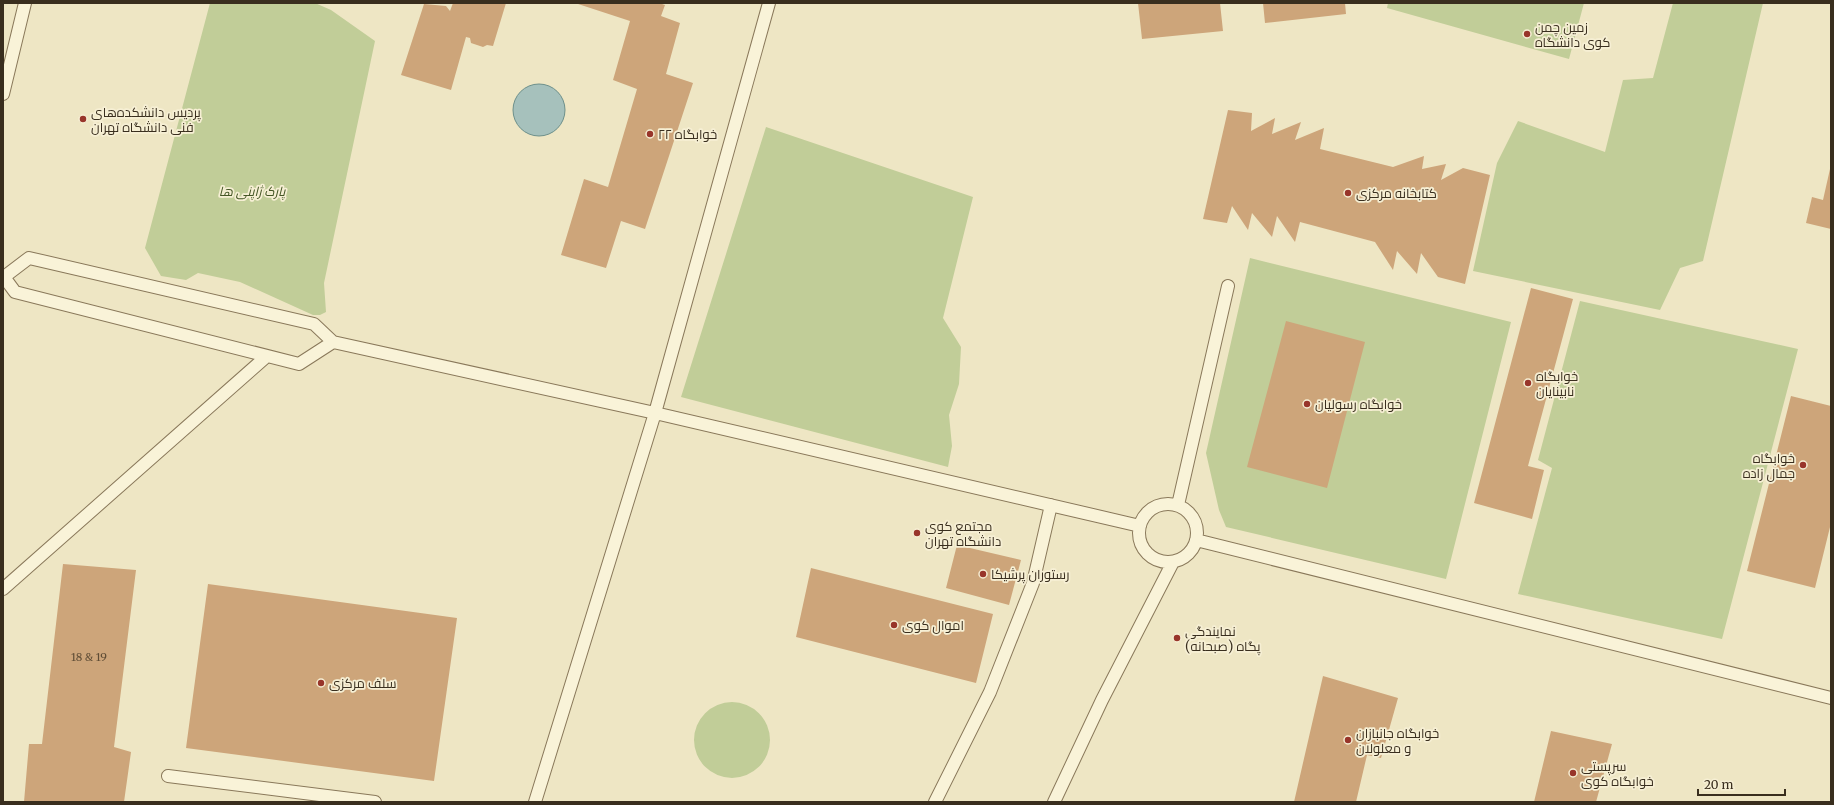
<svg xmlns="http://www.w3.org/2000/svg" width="1834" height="805" font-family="Merriweather,Cairo,serif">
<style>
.green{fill:#c1cd98}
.water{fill:#a6c1bc;stroke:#6d908b}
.building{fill:#cda57a}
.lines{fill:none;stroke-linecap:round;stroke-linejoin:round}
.service-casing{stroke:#89785a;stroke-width:14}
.service{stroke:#f9f3d8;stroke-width:12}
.poi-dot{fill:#98352a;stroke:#f6efd4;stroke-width:1.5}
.labels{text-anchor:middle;stroke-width:3.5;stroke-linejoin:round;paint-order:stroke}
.number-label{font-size:11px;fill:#5e4c35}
.poi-label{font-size:13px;fill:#392e1e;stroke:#f6efd4;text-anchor:start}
.park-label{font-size:13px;font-style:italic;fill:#445625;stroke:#f6efd4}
</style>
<rect width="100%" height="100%" fill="#eee6c4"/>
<!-- green -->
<path class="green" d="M210 3H315L331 10 375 41 324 283 326 312 320 315H313L240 282 198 273 186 280 161 276 145 248Z
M1388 3H1584L1569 59 1387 8Z
M1673 3H1763L1703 261 1680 268 1660 310 1473 271 1497 163 1518 121 1605 152 1623 80 1653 78Z
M766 127 973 197 943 318 961 347 959 384 949 415 952 446 948 467 681 397Z
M1250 258 1511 322 1446 579 1226 527 1219 510 1206 453Z
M1580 301 1798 349 1722 639 1518 594 1552 468 1538 460Z
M694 740a38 38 0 1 1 76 0a38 38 0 1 1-76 0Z"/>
<!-- water -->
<path class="water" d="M513 110a26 26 0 1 1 52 0a26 26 0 1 1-52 0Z"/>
<!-- building -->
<path class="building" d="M453 3H506L493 46 487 45 483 47 471 43 470 38 466 37 451 90 401 75 424 4 446 6 450 11Z
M575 3H659L665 5 661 16 680 23 666 74 693 83 645 229 621 221 606 268 561 255 584 179 608 187 637 89 613 80 630 21Z
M1138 3H1220L1223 31 1142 39Z
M1263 3H1345L1346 14 1265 23Z
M1228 110 1252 113 1251 131 1275 118 1272 134 1301 122 1295 140 1324 128 1320 149 1393 167 1424 156 1422 169 1446 164 1441 180 1463 168 1490 175 1465 284 1438 277 1421 253 1417 274 1397 251 1393 270 1375 242 1300 222 1295 242 1277 216 1272 237 1252 213 1248 230 1232 206 1227 223 1203 219Z
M1830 169H1831V229L1806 223 1812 197 1823 200Z
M1531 288 1573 299 1528 466 1544 470 1532 519 1474 503Z
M1286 321 1365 342 1327 488 1247 467Z
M1791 396 1831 406V523L1815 588 1747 571Z
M957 545 1021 560 1009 605 946 588Z
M63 564 136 570 114 747 131 752 124 802H24L29 744H42Z
M811 568 993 614 976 683 796 637Z
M208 584 457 618 434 781 186 748Z
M1323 676 1398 698 1381 758 1367 755 1356 802H1294Z
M1551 731 1612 744 1596 802H1534Z"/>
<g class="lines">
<defs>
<path id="service" d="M3 94 25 3
M333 342 299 364 15 292 4 277 29 258 314 324 333 342 655 413 1140 526
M1139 533a29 29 0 1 1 58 0a29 29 0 1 1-58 0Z
M1178 505 1228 286
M1196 540 1831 698
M3 589 267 356
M168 776 375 802
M535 802 655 413 769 3
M935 802 990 692 1033 583 1051 505
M1054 802 1102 700 1173 562"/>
</defs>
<!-- service casing -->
<use href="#service" class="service-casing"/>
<!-- service -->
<use href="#service" class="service"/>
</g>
<!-- markers -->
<g class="poi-dot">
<circle cx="1527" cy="34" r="4"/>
<circle cx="83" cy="119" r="4"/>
<circle cx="650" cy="134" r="4"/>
<circle cx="1348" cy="193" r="4"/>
<circle cx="1528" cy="383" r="4"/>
<circle cx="1307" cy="404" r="4"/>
<circle cx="1803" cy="465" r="4"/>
<circle cx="917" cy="533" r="4"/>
<circle cx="983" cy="574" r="4"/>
<circle cx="894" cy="625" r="4"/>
<circle cx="1177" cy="638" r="4"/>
<circle cx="321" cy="683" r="4"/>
<circle cx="1348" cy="740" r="4"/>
<circle cx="1573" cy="773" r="4"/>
</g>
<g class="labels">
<!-- number labels -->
<g class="number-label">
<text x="89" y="661">18 &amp; 19</text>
</g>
<!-- poi labels -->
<g class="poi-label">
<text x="1535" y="32">زمین چمن<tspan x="1535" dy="15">کوی دانشگاه</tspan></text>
<text x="91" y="117">پردیس دانشکده‌های<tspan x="91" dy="15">فنی دانشگاه تهران</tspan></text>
<text x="658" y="139">خوابگاه ۲۲</text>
<text x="1356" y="198">کتابخانه مرکزی</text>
<text x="1536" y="381">خوابگاه<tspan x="1536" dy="15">نابینایان</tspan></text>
<text x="1315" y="409">خوابگاه رسولیان</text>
<text x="1795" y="463" text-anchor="end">خوابگاه<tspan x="1795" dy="15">جمال زاده</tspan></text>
<text x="925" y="531">مجتمع کوی<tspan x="925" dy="15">دانشگاه تهران</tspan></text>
<text x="991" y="579">رستوران پرشیکا</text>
<text x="902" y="630">اموال کوی</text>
<text x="1185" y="636">نمایندگی<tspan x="1185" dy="15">پگاه (صبحانه)</tspan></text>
<text x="329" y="688">سلف مرکزی</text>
<text x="1356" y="738">خوابگاه جانبازان<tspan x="1356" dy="15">و معلولان</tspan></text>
<text x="1581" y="771">سرپستی<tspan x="1581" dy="15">خوابگاه کوی</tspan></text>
</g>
<!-- park labels -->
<g class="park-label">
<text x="252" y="196">پارک ژاپنی ها</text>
</g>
</g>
<!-- border -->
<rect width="1834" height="805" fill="none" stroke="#392e1e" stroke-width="8"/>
<!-- scale -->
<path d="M1698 789v6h87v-6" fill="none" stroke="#392e1e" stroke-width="2"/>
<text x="1704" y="789" font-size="12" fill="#392e1e" stroke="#f6efd4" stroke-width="3" paint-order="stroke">20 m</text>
</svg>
